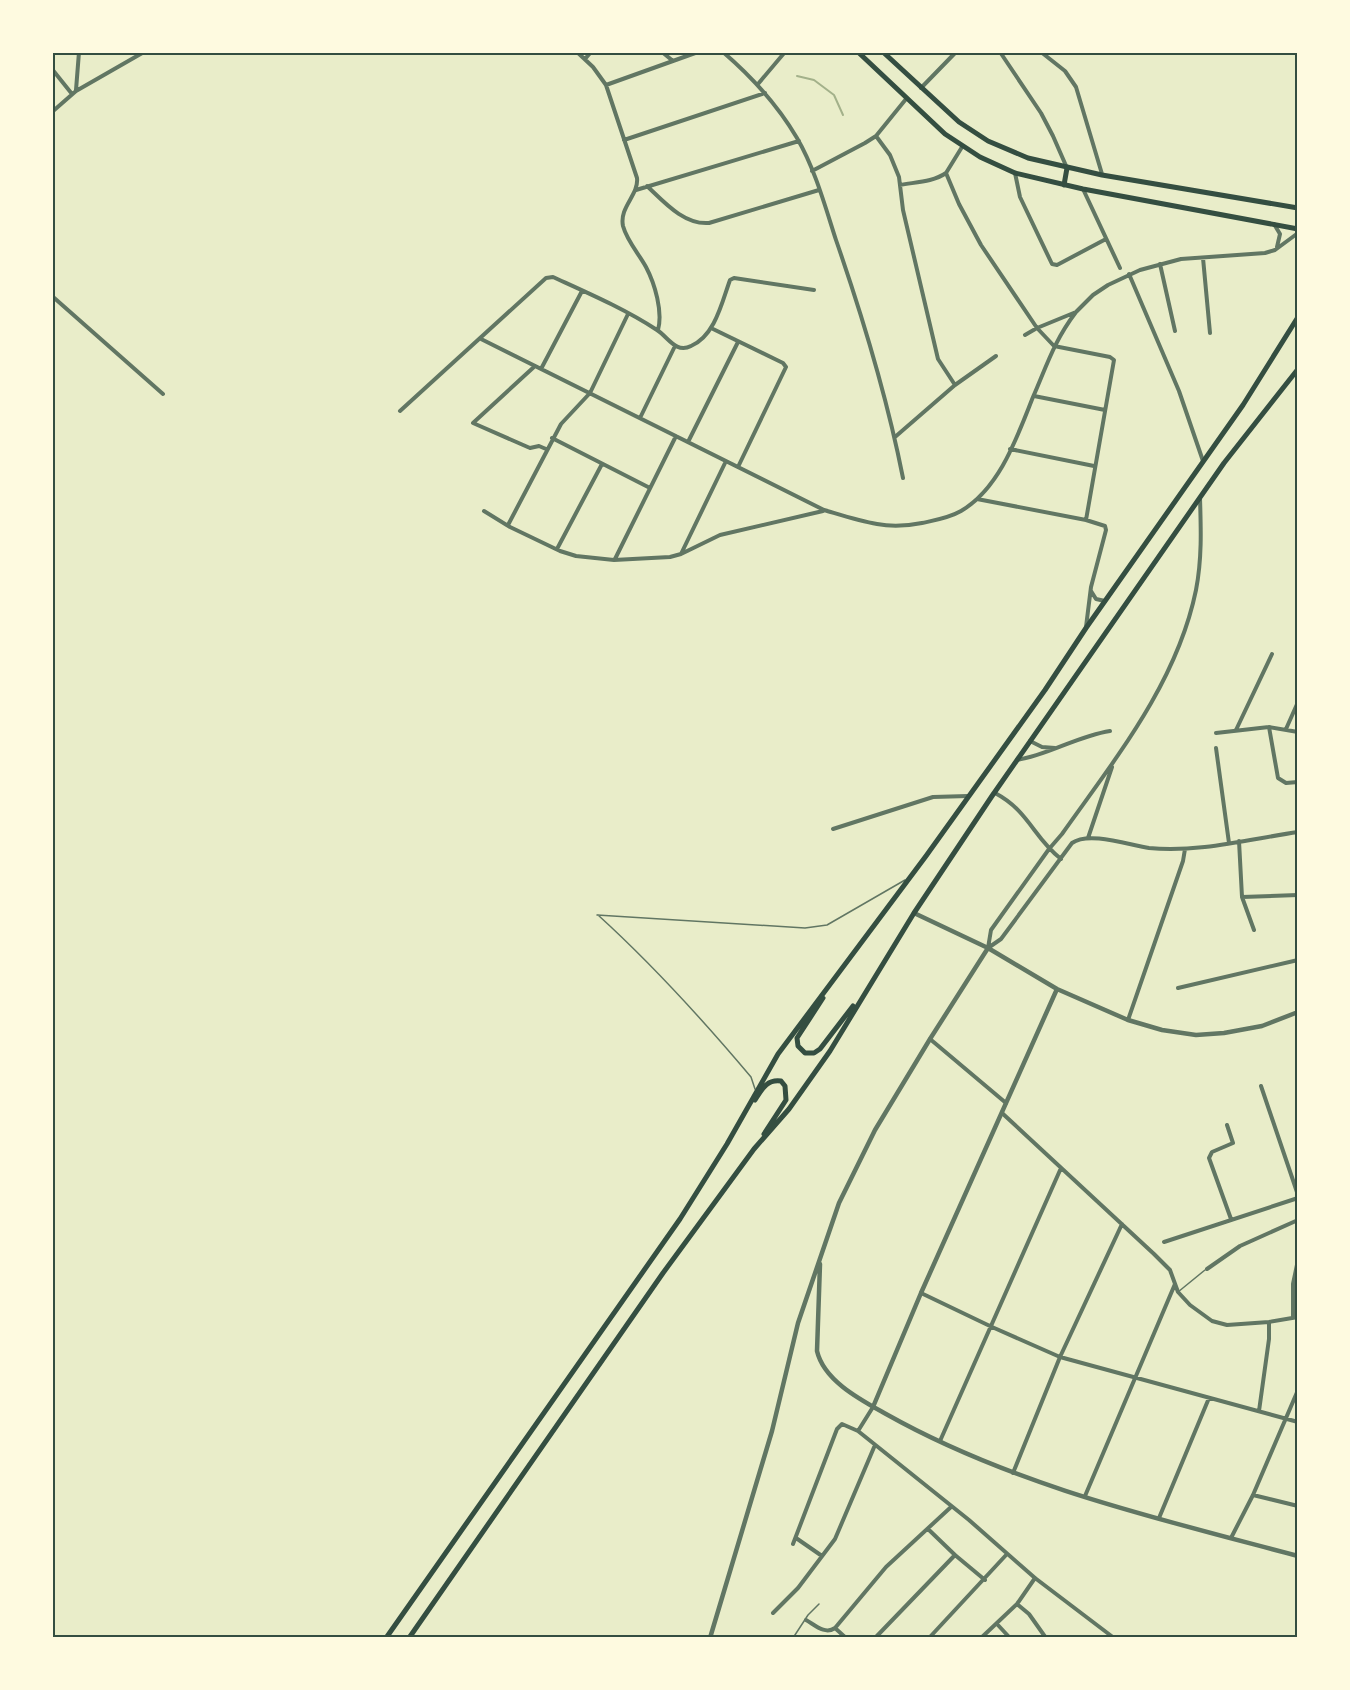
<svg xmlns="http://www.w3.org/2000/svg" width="1350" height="1690" font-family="Karla,sans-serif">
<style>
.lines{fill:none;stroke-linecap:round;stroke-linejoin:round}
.stream{stroke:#a3b18a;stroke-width:2}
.service{stroke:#617663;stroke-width:1.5}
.minor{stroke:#617663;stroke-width:4}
.tertiary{stroke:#617663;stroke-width:4.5}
.primary{stroke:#344e41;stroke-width:5}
.neatline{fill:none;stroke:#344e41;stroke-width:2}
</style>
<rect width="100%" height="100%" fill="#e9edc9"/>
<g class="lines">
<!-- stream -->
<path class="stream" d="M773 52 775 54
M797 76 814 80 834 95 843 115"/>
<!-- service -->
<path class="service" d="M597 915 805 928 827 925 905 880
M598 915C653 965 703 1020 751 1077L755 1089
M1178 1292 1205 1270
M793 1638 808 1615 819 1604"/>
<!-- minor -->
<path class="minor" d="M577 52 593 67 606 85 637 178C639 195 619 207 623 226 627 241 639 254 646 267 655 284 663 312 658 330
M662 52 673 61
M723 52C752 77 777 104 797 138 815 169 825 206 836 240 863 318 887 397 903 478
M1000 52 1041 113 1053 136 1067 168
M1041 52 1065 71 1076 87 1102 174
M585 59 591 52
M52 69 72 94
M758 84 785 52
M606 85 698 52
M921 88 956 52
M76 90 79 52
M52 112 76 91 144 52
M876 136 890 155 899 177 903 210 938 359 955 385
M624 140 765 93
M812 171 865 143 876 136 906 99
M946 173 959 204 981 245 1037 328 1054 346 1110 357 1114 360 1086 520
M1015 173 1020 197 1052 264 1057 265 1106 239
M900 185C916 182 933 182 946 173L962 147
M647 186C664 202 684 225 709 223L819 190
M1083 189 1120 268
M636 190 799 141
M1274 224 1280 234 1277 247
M1203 258 1210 333
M1160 264 1175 331
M1129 274 1179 391 1203 461
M52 296 163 394
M711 328 783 363 786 367 738 467
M1025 335 1037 328 1076 312 1093 295 1108 285 1140 270 1181 259 1265 253 1275 250 1298 233
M481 339 824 510C841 515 859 521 877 524 892 527 907 526 922 523 936 520 949 518 961 511 1000 488 1017 437 1033 397 1047 365 1054 341 1076 312
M535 366 473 423 530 448 539 446 546 449
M541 369 582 291
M1034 396 1105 410
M400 411 546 278 553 277C588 293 625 309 657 330 668 337 676 354 691 346 715 336 722 302 730 280L734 278 814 290
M640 418 675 346
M895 437 955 385 996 356
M552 438 650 488
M688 442 738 342
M1010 449 1094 466
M977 499 1086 520 1105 526 1106 530 1091 587 1086 627
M484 511 510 527 560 551 576 556 614 560 670 557 681 554 720 535 823 511
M508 525 561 424 590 393 628 314
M557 549 602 464
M681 554 726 461
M615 559 676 436
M1091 591 1096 599 1105 601
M1269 727 1278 778 1286 783 1298 782
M1286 729 1298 702
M1236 730 1272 654
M1216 733 1269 727 1298 732
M1030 741 1042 747 1055 748
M1216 748 1229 843
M1017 760C1049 755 1077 736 1110 731
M995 793C1029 811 1033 837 1061 859
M833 829 933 797 968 796
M1088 838 1112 767
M1239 841 1242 897 1254 930
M1242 897 1298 895
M988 948 991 930 1049 849 1062 834C1115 759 1177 683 1196 590 1202 559 1201 529 1200 498
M988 948 1001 939 1072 843C1089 831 1129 845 1149 848 1198 853 1250 839 1298 832
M1178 988 1298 960
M1128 1020 1183 861 1185 849
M930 1039 1006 1103
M1261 1086 1298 1195
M1002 1113 1154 1254 1170 1270 1178 1292 1190 1305 1212 1321 1227 1325 1269 1322 1298 1317
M1227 1125 1233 1143 1212 1152 1209 1158 1231 1219
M1164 1242 1298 1198
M1207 1269 1240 1246 1298 1220
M921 1293 992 1327 1060 1357 1298 1422
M1293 1318V1284L1298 1260
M1259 1411 1269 1339V1322
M858 1431 873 1407
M940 1441 1061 1168
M1013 1473 1060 1357 1122 1224
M1253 1495 1298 1506
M1085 1496 1175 1284
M1159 1518 1209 1398
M928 1529 955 1555 985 1580
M796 1538 822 1556
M1231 1538 1253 1495 1298 1390
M793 1544 837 1429 842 1424 858 1431 969 1520 1035 1578 1114 1638
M1017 1604 1029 1614 1046 1638
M773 1613 798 1588 835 1539 875 1445
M806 1620C815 1625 825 1635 835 1628L846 1638
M997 1624 1010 1638
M835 1628 886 1567 951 1507
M875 1638 955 1555
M929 1638 1007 1554
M981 1638 1017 1604 1035 1578"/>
<!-- tertiary -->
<path class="tertiary" d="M914 913 988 948 1057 989 1128 1020 1162 1030 1196 1035 1224 1033 1262 1026 1298 1012
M820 1264 817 1351C824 1381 861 1400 886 1414 1012 1485 1159 1519 1298 1556
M873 1407 921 1293 1057 989
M710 1638 772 1431 798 1323 839 1203 875 1130 930 1039 988 948"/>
<!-- primary -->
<path class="primary" d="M858 52 945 134 980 157 1015 173 1083 189 1298 229
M883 52 959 122 988 141 1028 158 1102 175 1298 208
M1064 185 1067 168
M823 998 797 1038 798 1046 805 1053H814L820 1049 853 1006
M755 1100C762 1089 767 1079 781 1081L785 1086 786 1100 764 1134
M386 1638 680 1219 727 1144 778 1054 926 856 1045 690 1086 628 1243 405 1298 317
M409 1638 663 1273 754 1149 789 1109 830 1051 914 913 992 796 1224 463 1298 369"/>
</g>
<!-- border -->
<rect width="1350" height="1690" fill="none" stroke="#fefae0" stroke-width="108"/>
<rect x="54" y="54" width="1242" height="1582" class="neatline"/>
</svg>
